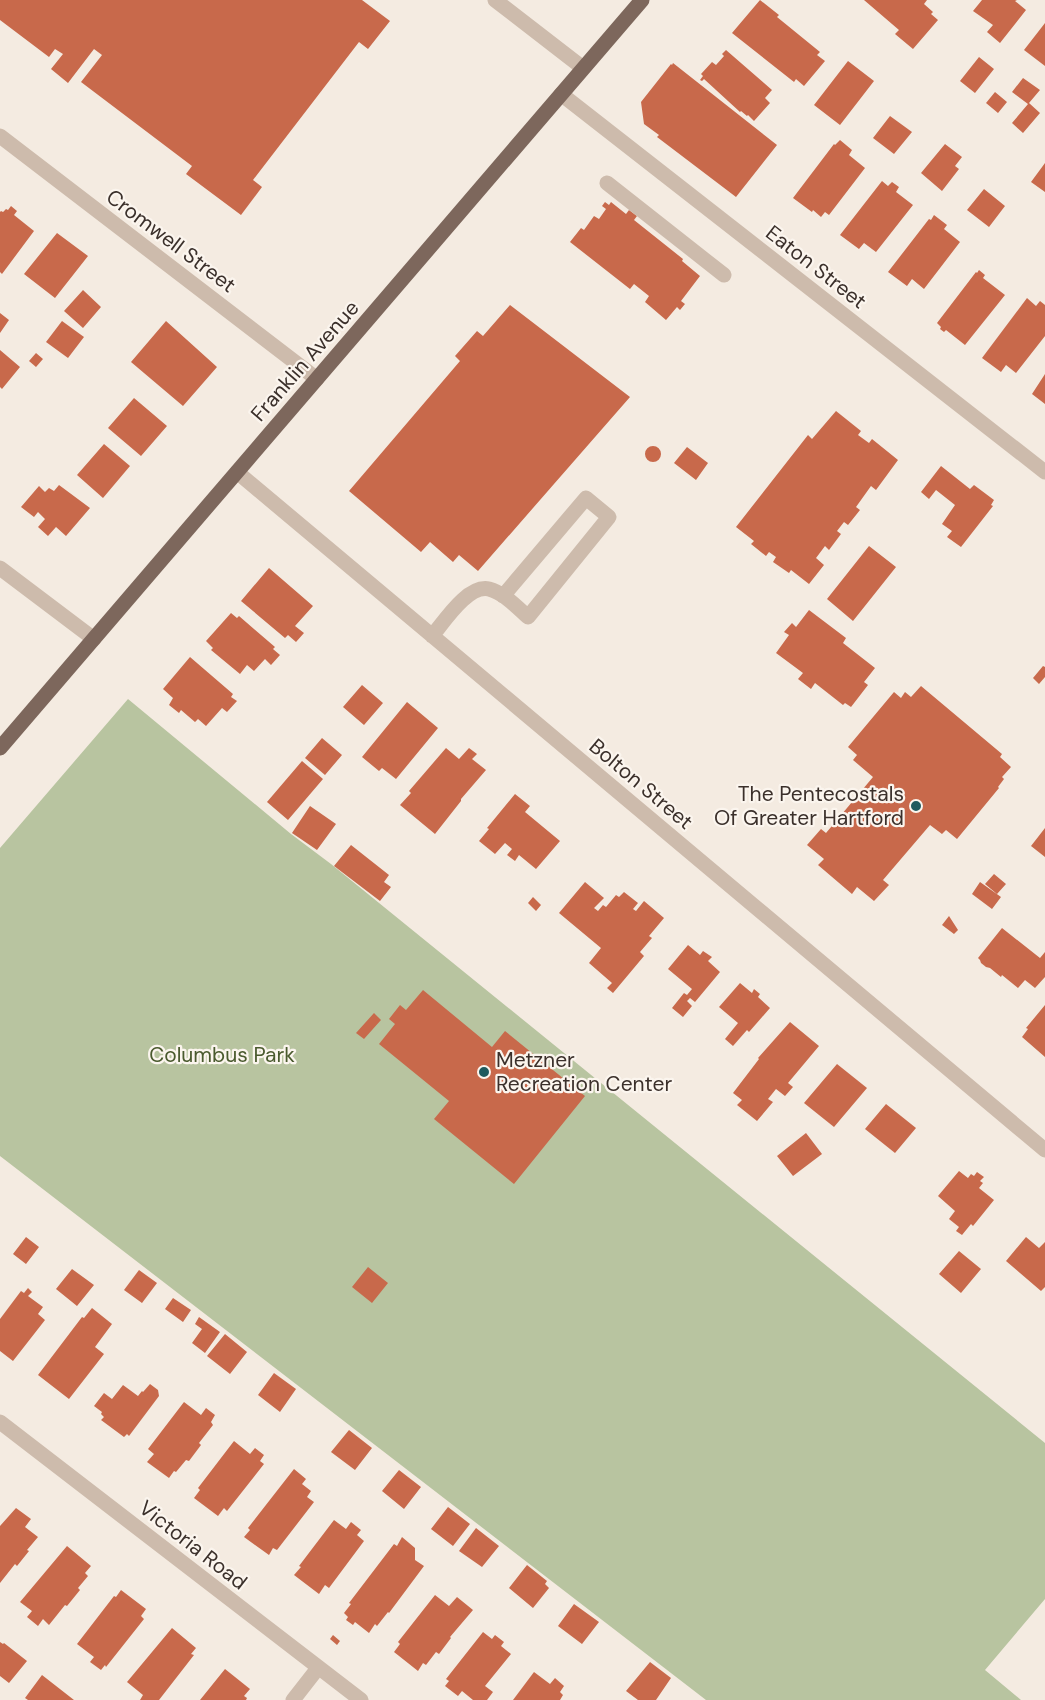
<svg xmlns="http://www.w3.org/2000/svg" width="1045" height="1700" font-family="'DM Sans',sans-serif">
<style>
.green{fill:#b8c4a0}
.building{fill:#c8694b}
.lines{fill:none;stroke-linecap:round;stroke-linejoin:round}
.minor{stroke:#cdbbac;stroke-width:15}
.major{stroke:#7d675c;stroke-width:15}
.poi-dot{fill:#1f5a5e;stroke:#fbf5ee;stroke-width:2}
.labels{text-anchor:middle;stroke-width:4.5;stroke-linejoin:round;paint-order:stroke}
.street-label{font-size:21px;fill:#3b302b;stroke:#fbf5ee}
.poi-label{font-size:21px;fill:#3b302b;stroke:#fbf5ee;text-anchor:end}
.park-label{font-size:21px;fill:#4a5a2e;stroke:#fbf5ee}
</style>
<rect width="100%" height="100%" fill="#f4ebe1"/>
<!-- green -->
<path class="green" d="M128 699 291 834 331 864 1045 1443V1599L985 1670 1021 1700H706L0 1156V848Z"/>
<!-- building -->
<path class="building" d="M0 0H362L390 21 368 49 359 42 253 180 262 187 241 215 186 174 192 166 81 82 102 55 94 49 68 83 51 69 63 54 55 49 49 57 0 20Z
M760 0 779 15 777 17 820 52 817 55 825 61 804 86 796 79 794 82 732 33Z
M864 0H927L924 4 933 12 931 14 938 20 913 49 895 34 899 30Z
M982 0H1017L1015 1 1026 10 1000 43 987 32 993 25 973 11Z
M1045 23V66L1024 50Z
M726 50 772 90 765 98 770 103 754 121 748 115 747 116 741 111 740 112 704 79 702 81 700 80 703 76 701 74 712 62 716 65 724 56 722 54Z
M979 57 994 69 975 93 960 81Z
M848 61 874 81 840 125 814 105Z
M673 63 777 145 736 197 657 137 659 135 644 124 641 102 671 64 672 65Z
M1023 78 1040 90 1029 103 1040 113 1023 133 1012 123 1028 104 1012 92Z
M995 92 1007 102 998 113 986 103Z
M890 116 912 132 894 154 873 138Z
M840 140 852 150 849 155 865 168 829 215 825 212 821 217 813 210 812 212 793 198 834 144 835 145Z
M945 144 962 157 955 166 959 169 942 191 921 173Z
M1045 163V192L1031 182Z
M882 181 888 186 892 182 899 187 896 192 913 205 876 252 864 243 859 249 840 235Z
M984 189 1005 206 989 227 967 210Z
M605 202 609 205 611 202 626 214 629 210 637 216 634 220 683 259 682 261 700 276 681 301 685 304 680 310 677 307 666 320 645 302 649 296 634 284 630 289 570 242 581 228 584 230 594 216 599 219 606 209 602 206Z
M11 206 17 211 14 215 34 231 2 274 0 272V212L1 211 3 212 6 209 8 210Z
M934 215 947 225 944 229 960 242 924 289 912 279 907 286 888 272 929 219 931 220Z
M57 233 88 256 55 298 24 274Z
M979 270 985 275 983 278 1005 295 965 345 946 330 944 332 940 329 941 327 937 323 976 272 977 273Z
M83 290 101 307 83 328 64 311Z
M1027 298 1036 306 1040 301 1045 305V336L1016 373 1006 365 1001 372 982 358Z
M510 305 630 397 478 571 459 555 453 562 430 542 421 552 349 491 460 361 455 356 477 331 483 336Z
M0 313 9 320 0 333Z
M62 321 84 337 68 358 46 342Z
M166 321 217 367 183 406 131 362Z
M0 350 20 367 2 389 0 387Z
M36 353 43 359 36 367 29 361Z
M1045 374V404L1032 394Z
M134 398 167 426 141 456 108 428Z
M836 411 861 431 858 435 869 443 872 439 898 460 876 490 871 486 856 507 860 510 848 525 844 522 837 531 841 534 829 550 825 546 816 558 824 565 809 584 791 570 789 573 773 562 776 557 769 552 766 556 751 544 754 541 736 527 808 435 812 439Z
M104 444 130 466 103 498 77 475Z
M645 454a8 8 0 1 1 16 0a8 8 0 1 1-16 0Z
M687 447 708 463 696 480 674 463Z
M941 466 970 489 974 485 994 500 991 505 993 506 961 547 947 537 952 531 942 524 955 505 936 490 929 499 921 492Z
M59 485 90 508 66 536 56 527 48 536 38 527 45 519 38 512 34 517 21 507 39 486 45 492 49 488 54 491Z
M869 546 896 567 853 621 827 599Z
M269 568 313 606 295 626 304 633 296 642 288 635 285 638 241 601Z
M809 610 846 638 843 643 875 668 864 682 868 685 851 707 845 703 843 705 815 683 811 689 798 679 803 673 776 653 789 635 784 632 792 623 796 627Z
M231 613 237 618 239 616 275 647 273 649 280 655 271 665 265 659 254 671 247 665 240 674 211 650 213 648 206 641Z
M190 657 233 694 231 697 237 701 227 712 222 708 206 726 198 719 195 722 181 710 179 713 169 705 173 698 163 689Z
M1043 666 1045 667V677L1039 684 1033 678Z
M362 685 383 703 364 725 343 707Z
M921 686 1002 754 1000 757 1011 767 1002 777 1004 779 998 787 999 788 957 839 946 830 942 834 930 825 883 880 889 885 874 901 857 887 852 894 818 865 824 859 807 845 821 829 826 833 873 777 853 760 857 755 848 747 894 692 901 698 905 692 911 697Z
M407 702 438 728 396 779 382 768 379 771 362 757Z
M322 738 342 755 325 775 305 758Z
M446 748 459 759 469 748 477 754 472 759 486 770 461 799V801L435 834 400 805 411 793 409 791Z
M302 761 323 779 288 820 267 802Z
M515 794 530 806 525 812 560 841 536 869 519 855 515 861 507 855 512 849 505 843 495 854 479 841 489 829 487 828Z
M310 806 336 824 317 850 292 833Z
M1045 828V857L1031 846Z
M351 845 389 875 384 882 391 887 380 901 334 866Z
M994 874 1006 884 997 894 985 884Z
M585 882 604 898 594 908 598 911 603 905 606 907 616 895 619 897 624 892 638 903 633 909 636 911 644 901 664 918 649 936 652 938 640 952 644 956 613 993 607 988 612 983 589 963 601 948 559 913Z
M980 882 1001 897 992 909 972 894Z
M533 897 541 905 536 911 528 903Z
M949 916 958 930 954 934 942 925Z
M1002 928 1040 958 1045 952V977L1035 988 1025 980 1018 988 1002 975 1001 977 990 968 986 967 981 963 980 960 978 958Z
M688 945 700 955 703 951 712 957 708 961 720 972 695 1002 690 998 687 1001 692 1006 683 1017 672 1008 684 993 687 995 692 989 668 969Z
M740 983 752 993 754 989 760 994 758 997 770 1008 749 1032 747 1030 733 1046 725 1039 738 1023 719 1007Z
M423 990 492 1047 505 1031 585 1096 514 1184 434 1119 449 1101 379 1044 395 1024 389 1019 400 1005 406 1010Z
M1045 1005V1057L1022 1037 1028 1029 1026 1028Z
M374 1013 381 1020 364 1039 356 1033Z
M790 1022 819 1046 788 1083 793 1087 785 1096 776 1089 768 1099 773 1102 757 1121 737 1105 742 1100 733 1093 759 1059 758 1058Z
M837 1064 867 1088 834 1127 804 1103Z
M886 1104 916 1128 895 1153 865 1129Z
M806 1133 822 1154 793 1176 777 1156Z
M959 1171 968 1178 971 1174 974 1176 977 1172 984 1177 980 1181 983 1183 979 1188 994 1200 973 1226 971 1224 962 1235 956 1231 959 1227 949 1219 955 1211 938 1196Z
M26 1237 39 1247 26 1264 13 1254Z
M1026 1237 1039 1248 1045 1242V1287L1041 1291 1006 1261Z
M959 1251 981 1269 961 1293 939 1274Z
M368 1267 388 1283 372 1303 352 1287Z
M72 1269 94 1285 77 1306 56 1289Z
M139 1270 157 1283 142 1303 124 1290Z
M28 1288 32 1292 28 1296 43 1307 38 1314 45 1320 13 1361 0 1351V1319L21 1291 24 1293Z
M173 1298 191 1310 183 1322 165 1309Z
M92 1308 112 1324 95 1347 104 1354 69 1399 38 1375 82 1317 84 1318Z
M199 1317 220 1332 205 1353 192 1343 202 1329 195 1324Z
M225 1334 247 1352 230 1374 207 1356Z
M274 1373 296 1389 280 1412 258 1395Z
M150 1384 158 1390 159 1396 129 1436 127 1434 124 1437 101 1420 104 1417 101 1414 102 1412 94 1406 104 1393 112 1399 123 1385 138 1396 142 1391 143 1392Z
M184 1402 201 1415 206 1408 215 1415 211 1422 213 1425 199 1443 201 1445 189 1461 186 1460 176 1472 174 1471 169 1478 147 1462 154 1454 148 1449Z
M349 1430 372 1448 355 1470 331 1452Z
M234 1441 250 1454 255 1448 264 1455 260 1461 264 1464 227 1511 224 1508 218 1516 194 1498 200 1490 198 1488Z
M294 1469 306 1479 302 1484 311 1491 307 1497 314 1502 277 1550 273 1548 269 1555 244 1537 250 1530 248 1528Z
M399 1470 421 1487 404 1509 382 1491Z
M448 1507 470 1524 453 1546 431 1529Z
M16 1508 31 1519 25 1527 38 1537 27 1550 29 1551 17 1566 15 1564 0 1583V1526Z
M334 1520 346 1529 351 1522 361 1530 357 1535 364 1541 329 1588 325 1585 319 1594 294 1575 301 1567 299 1566Z
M476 1528 499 1546 482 1567 459 1551Z
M402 1537 415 1548V1560L424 1566 389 1613 388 1612 377 1626 375 1624 369 1633 355 1622 353 1625 346 1620 348 1617 344 1613 351 1604 349 1603 394 1544 397 1546Z
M67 1546 91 1566 85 1573 88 1576 78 1588 80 1590 67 1606 65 1605 49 1625 43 1619 38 1626 27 1617 32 1611 20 1602Z
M527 1565 547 1581 545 1584 549 1588 533 1608 509 1588Z
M121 1590 146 1609 141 1616 144 1619 106 1667 105 1665 101 1670 90 1662 94 1657 77 1644 114 1596 116 1597Z
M435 1595 449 1606 457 1597 473 1610 450 1637 451 1638 439 1654 436 1652 426 1665 423 1663 418 1671 394 1652 400 1644 398 1642Z
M574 1604 599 1622 582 1644 558 1626Z
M172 1628 196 1648 191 1654 194 1655 159 1700H140L143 1695 127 1682Z
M483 1632 492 1639 495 1635 504 1642 501 1646 511 1654 485 1686 493 1692 487 1700H473L462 1691 458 1696 445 1686 449 1681 446 1679Z
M333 1635 340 1641 337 1645 330 1639Z
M0 1642 3 1644 4 1643 27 1661 9 1683 0 1676Z
M650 1662 671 1678 656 1700H638L626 1691Z
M225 1669 250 1689 244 1696 247 1698 246 1700H200Z
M534 1672 550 1684 555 1678 564 1686 560 1692 563 1695 560 1700H513Z
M42 1675 74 1700H28L25 1698Z"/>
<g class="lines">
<!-- minor -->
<path class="minor" d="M495 0 583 68
M561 94 1045 472
M0 136 317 379
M607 183 724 275
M237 472 1045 1150
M0 568 94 639
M432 636C444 622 468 584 489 589 504 593 517 607 528 617L609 517 586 498 503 596
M0 1422 361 1700
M293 1700 318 1668"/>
<!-- major -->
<path class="major" d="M0 748 642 0"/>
</g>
<!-- markers -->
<g class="poi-dot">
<circle cx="916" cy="806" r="6"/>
<circle cx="484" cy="1072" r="6"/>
</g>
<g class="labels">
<!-- street labels -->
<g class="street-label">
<text transform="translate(171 241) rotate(37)" y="7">Cromwell Street</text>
<text transform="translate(816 267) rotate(38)" y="7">Eaton Street</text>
<text transform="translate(305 361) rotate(-49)" y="7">Franklin Avenue</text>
<text transform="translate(641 784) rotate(40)" y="7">Bolton Street</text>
<text transform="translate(193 1545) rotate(38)" y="7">Victoria Road</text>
</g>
<!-- poi labels -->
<g class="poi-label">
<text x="904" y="801">The Pentecostals<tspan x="904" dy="24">Of Greater Hartford</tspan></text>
<text x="496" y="1067" text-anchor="start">Metzner<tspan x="496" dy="24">Recreation Center</tspan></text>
</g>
<!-- park labels -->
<g class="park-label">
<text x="222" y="1062">Columbus Park</text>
</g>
</g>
</svg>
